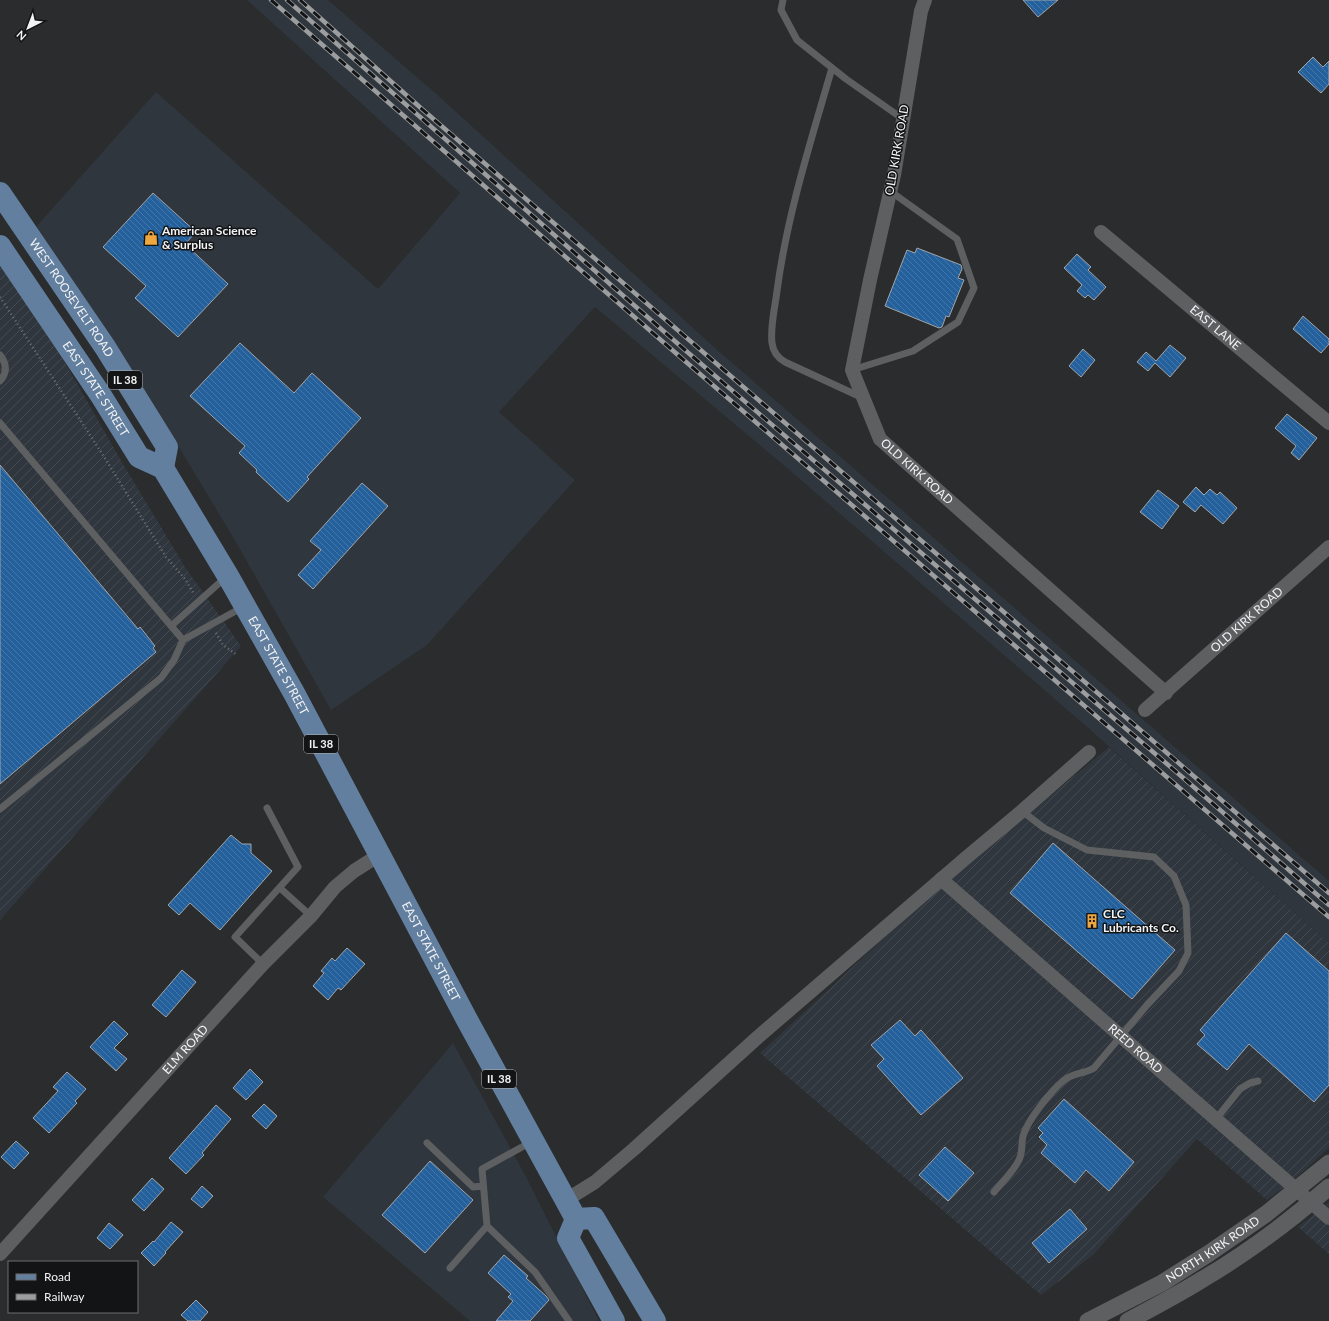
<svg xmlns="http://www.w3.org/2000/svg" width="1329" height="1321" font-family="Lato,sans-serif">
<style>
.built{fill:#30363d}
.industrial{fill:url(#industrial-furrows)}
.building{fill:url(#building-back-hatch);stroke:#a3a5a7}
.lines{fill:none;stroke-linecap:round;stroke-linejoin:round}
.path{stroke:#707274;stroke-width:2.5;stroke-dasharray:1 3;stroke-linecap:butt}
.service{stroke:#5d5f61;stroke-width:7}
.minor{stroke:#5d5f61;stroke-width:14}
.tertiary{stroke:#5d5f61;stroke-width:17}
.primary{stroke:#627f9f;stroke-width:22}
.rail-casing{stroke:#9b9d9f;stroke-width:4.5}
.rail{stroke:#131415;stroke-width:3;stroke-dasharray:9;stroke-linecap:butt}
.labels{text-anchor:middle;stroke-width:3;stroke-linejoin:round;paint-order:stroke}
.shield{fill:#131415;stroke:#afb0b2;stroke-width:1}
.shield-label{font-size:11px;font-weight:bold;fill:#f2f3f5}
.street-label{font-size:12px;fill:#f2f3f5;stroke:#131415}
.poi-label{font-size:12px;font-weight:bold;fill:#f2f3f5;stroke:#131415;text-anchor:start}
</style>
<defs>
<pattern id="industrial-furrows" width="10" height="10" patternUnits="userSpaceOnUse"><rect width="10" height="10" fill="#30363d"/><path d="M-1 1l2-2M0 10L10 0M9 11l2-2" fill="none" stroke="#444a50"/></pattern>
<pattern id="building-back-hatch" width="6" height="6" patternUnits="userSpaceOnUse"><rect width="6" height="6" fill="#23609c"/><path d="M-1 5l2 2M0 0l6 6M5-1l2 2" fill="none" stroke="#4377aa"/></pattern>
</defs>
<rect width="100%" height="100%" fill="#2a2c2e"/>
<!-- built -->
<path class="built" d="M247 0H328L442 99 714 347 1329 881V943L1086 726 787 468 595 307 499 412 575 480 427 645 331 710 237 544 168 429 36 227 156 92 378 289 460 193Z
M453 1043 524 1173 599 1321H470L323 1197Z"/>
<!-- industrial -->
<path class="industrial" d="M0 264 51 338 123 464 185 567 241 646 0 920Z
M1109 747 1329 943V1148L1298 1176 1267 1200 1197 1139 1093 1255 1041 1295 760 1053 938 888Z
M1329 1202V1254L1298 1227Z"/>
<!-- building -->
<path class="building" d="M1023 0H1058L1038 17Z
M1313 57 1323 67 1329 61V84L1321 93 1298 72Z
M153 193 196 232 185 244 228 284 178 337 135 298 146 286 103 247Z
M917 248 961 265 962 269 958 278 964 280 949 317 946 316 942 327 939 328 885 306 907 250 915 253Z
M1077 254 1091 267 1088 270 1106 287 1094 300 1088 295 1085 298 1077 291 1082 285 1064 268Z
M1303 316 1329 339V344L1321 353 1293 329Z
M240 343 294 393 312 373 361 418 307 477 309 479 288 502 256 472 257 470 239 453 245 446 190 396Z
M1170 345 1186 358 1170 377 1155 363 1148 371 1137 362 1146 352 1156 361Z
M1083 349 1095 360 1081 377 1069 366Z
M1287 414 1317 438 1299 460 1291 453 1296 446 1275 428Z
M0 465 138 629 140 627 155 646 153 648 156 652 0 784Z
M362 483 388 506 313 589 298 575 321 550 310 541Z
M1196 487 1204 495 1210 489 1217 495 1220 492 1237 508 1223 524 1201 505 1195 512 1183 502Z
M1158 490 1179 506 1162 529 1140 512Z
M231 835 242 844H251V853L272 871 220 930 190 903 179 915 168 905Z
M1053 843 1175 950 1132 999 1010 893Z
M1286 933 1329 971V1085L1314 1102 1249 1044 1227 1070 1197 1044 1205 1035 1200 1030Z
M347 948 365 964 341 990 338 988 328 1000 313 986 324 973 321 971 332 958 335 961Z
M182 970 196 982 166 1017 152 1005Z
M900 1020 915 1036 921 1030 963 1078 921 1115 877 1066 884 1059 871 1045Z
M114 1021 128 1034 114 1048 127 1059 116 1071 90 1047Z
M250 1069 263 1082 246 1100 233 1088Z
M67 1072 86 1089 75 1101 77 1103 49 1133 33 1118 58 1091 53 1087Z
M1064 1099 1134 1162 1109 1191 1086 1170 1075 1183 1041 1153 1047 1145 1039 1137 1043 1133 1038 1128Z
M264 1104 277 1116 266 1129 252 1116Z
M216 1105 231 1119 202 1153 204 1155 186 1174 169 1158Z
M16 1141 29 1153 14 1169 1 1157Z
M945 1147 974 1173 948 1201 919 1175Z
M430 1161 473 1200 425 1253 382 1215Z
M152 1178 164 1189 144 1211 132 1200Z
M202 1186 213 1196 202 1208 191 1199Z
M1070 1209 1087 1229 1049 1263 1032 1243Z
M171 1222 183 1232 165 1252 166 1253 154 1266 141 1253 153 1241 154 1242Z
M109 1223 123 1235 110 1249 97 1238Z
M504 1255 528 1276 526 1278 546 1296 549 1300 530 1321H496L513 1301 508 1297 511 1294 488 1273Z
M196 1300 208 1312 200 1321H188L181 1315Z"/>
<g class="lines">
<!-- path -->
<path class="path" d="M0 297 101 452 166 557 185 579 194 594
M216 633 223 645 237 655"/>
<!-- service -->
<path class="service" d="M783 0 781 10 797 40 846 79 903 119
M832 68C811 141 787 215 777 291 775 308 770 326 772 343 773 351 778 358 785 362L863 398
M0 355C7 364 7 373 0 381
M852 370 913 351 958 322 974 288 957 239 890 191
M0 423 183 640
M171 626 226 577
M0 809 161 678 174 660 183 640 243 607
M280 888 311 916
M263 964 235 937 298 867 267 808
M1216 1119 1240 1089 1250 1083 1258 1081
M427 1143 473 1187 483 1186
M994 1192C1002 1182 1013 1172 1019 1160 1023 1152 1021 1144 1023 1136 1027 1121 1051 1091 1063 1081 1072 1073 1084 1074 1094 1068L1147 1005 1179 971 1188 953 1186 905 1174 876 1154 857 1087 850 1044 828 1022 811
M487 1226 535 1272 569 1321
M450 1268 487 1226 482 1169 531 1142"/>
<!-- minor -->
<g class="minor">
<path id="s1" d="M925 0 921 11 894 175 870 280 852 370 880 439 1166 693"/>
<path id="s2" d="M1101 232 1329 423"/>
<path id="s3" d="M1145 710 1329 547"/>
<path id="s4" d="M941 879 1329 1218"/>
<path d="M566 1200 595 1182 634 1149 758 1037 967 857 1022 811 1089 752"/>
<path id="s5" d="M0 1254 263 964 311 916 335 887 354 871 379 855"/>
</g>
<!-- tertiary -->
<g class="tertiary">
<path id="s6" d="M1088 1321 1162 1283 1208 1254 1266 1214 1329 1163"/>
<path d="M1128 1321C1154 1307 1179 1294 1203 1279 1247 1253 1290 1221 1329 1187"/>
</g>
<!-- primary -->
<g class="primary">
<path id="s7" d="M0 193 105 347 167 447 163 468"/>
<path id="s8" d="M0 246 100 394 139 457 163 468 228 576 294 693 466 1018 576 1219"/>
<path d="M576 1219 594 1218 655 1321"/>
<path d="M576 1219 568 1238 614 1321"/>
</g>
<defs>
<path id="rail" d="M271 0 678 355 1329 917
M287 0 685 350 1188 782 1329 905
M300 0 423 110 1329 893"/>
</defs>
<!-- rail casing -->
<use href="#rail" class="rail-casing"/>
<!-- rail -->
<use href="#rail" class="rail"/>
</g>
<!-- icons -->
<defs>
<symbol id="shop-bare" viewBox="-9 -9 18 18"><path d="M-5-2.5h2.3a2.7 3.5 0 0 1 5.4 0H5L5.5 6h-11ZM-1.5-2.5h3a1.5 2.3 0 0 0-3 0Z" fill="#f0a63e" stroke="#131415" stroke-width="2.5" paint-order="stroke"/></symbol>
<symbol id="building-bare" viewBox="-9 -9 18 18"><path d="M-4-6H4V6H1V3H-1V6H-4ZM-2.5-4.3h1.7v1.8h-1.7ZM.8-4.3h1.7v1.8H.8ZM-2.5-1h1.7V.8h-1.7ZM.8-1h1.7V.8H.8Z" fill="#f0a63e" stroke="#131415" stroke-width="2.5" paint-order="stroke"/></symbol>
</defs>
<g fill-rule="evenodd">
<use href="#shop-bare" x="141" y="228" width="20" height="20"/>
<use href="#building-bare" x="1082" y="911" width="20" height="20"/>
</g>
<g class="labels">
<!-- shield labels -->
<g class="shield">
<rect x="108" y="371" width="34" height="18" rx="3"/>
<rect x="304" y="735" width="34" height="18" rx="3"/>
<rect x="482" y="1070" width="34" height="18" rx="3"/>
</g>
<g class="shield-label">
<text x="125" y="384">IL 38</text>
<text x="321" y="748">IL 38</text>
<text x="499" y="1083">IL 38</text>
</g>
<!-- street labels -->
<g class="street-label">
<text transform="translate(897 150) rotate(-80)" y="4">OLD KIRK ROAD</text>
<text dy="4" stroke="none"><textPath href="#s7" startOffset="127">WEST ROOSEVELT ROAD</textPath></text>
<text dy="4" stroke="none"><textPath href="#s2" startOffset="149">EAST LANE</textPath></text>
<text dy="4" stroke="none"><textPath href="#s8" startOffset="172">EAST STATE STREET</textPath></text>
<text dy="4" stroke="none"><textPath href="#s1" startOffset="501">OLD KIRK ROAD</textPath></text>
<text dy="4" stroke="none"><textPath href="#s3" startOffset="136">OLD KIRK ROAD</textPath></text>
<text dy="4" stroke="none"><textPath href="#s8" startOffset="508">EAST STATE STREET</textPath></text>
<text dy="4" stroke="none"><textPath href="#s8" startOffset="832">EAST STATE STREET</textPath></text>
<text dy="4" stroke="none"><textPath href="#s4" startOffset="258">REED ROAD</textPath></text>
<text dy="4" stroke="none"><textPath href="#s5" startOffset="276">ELM ROAD</textPath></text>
<text dy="4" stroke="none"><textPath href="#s6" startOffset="144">NORTH KIRK ROAD</textPath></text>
</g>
<!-- poi labels -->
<g class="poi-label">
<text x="162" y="235">American Science<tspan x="162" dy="14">&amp; Surplus</tspan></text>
<text x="1103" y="918">CLC<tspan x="1103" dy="14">Lubricants Co.</tspan></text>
</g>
</g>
<!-- legend -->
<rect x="8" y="1261" width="130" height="52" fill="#131415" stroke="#6c6d6f"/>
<rect x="16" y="1274" width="20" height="6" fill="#627f9f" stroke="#6c6d6f"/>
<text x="44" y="1281" font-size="12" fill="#f2f3f5">Road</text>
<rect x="16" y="1294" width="20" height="6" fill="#9b9d9f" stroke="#6c6d6f"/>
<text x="44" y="1301" font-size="12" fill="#f2f3f5">Railway</text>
<!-- north arrow -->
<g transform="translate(28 28) rotate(222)" stroke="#131415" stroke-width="3" paint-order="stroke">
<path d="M0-3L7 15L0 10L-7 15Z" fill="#f2f3f5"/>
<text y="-6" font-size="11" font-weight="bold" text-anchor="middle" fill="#f2f3f5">N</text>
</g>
</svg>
